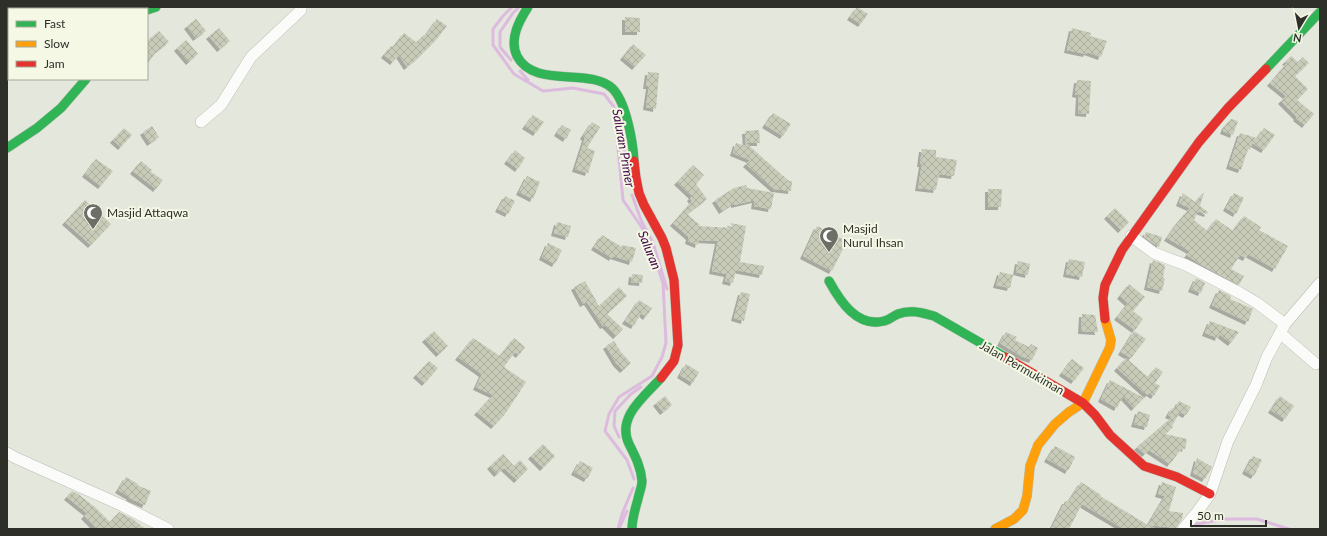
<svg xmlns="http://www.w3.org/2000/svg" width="1327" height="536" font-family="Lato,sans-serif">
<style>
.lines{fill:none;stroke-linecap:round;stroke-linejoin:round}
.stream{stroke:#ddbbdf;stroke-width:3}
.building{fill:url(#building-cross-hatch);filter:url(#shadow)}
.street-casing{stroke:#bbbdb5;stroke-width:12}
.fast-casing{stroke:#bbbdb5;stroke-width:10}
.slow-casing{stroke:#bbbdb5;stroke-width:10}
.jam-casing{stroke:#bbbdb5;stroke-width:10}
.street{stroke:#fbfbfa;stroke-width:11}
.fast{stroke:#30b455;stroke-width:9}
.slow{stroke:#ff9f0a;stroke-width:9}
.jam{stroke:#e5322d;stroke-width:9}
.labels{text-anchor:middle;stroke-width:4;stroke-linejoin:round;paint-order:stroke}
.poi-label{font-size:12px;fill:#2d2f28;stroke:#f4f8e5;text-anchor:start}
.street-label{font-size:12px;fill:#2d2f28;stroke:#f4f8e5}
.water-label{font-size:13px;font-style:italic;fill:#45074d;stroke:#f4f8e5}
</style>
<defs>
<pattern id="building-cross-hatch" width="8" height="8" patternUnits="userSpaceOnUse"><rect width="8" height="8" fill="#c7cbb8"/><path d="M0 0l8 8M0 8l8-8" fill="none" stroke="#abaf9e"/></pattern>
<filter id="shadow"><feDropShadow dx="-3" dy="3" stdDeviation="0" flood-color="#0004"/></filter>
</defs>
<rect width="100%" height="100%" fill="#e4e7dc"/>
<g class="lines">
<!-- stream -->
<path class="stream" d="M512 7 503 16 493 29V45L514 74 543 91 573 88 604 94 614 107 623 200 647 235 663 283 666 343 662 357 652 376 619 397 609 414 605 431 627 460 634 479
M511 60 500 47V32L513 13 519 7
M520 71 528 80
M623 132 626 171 629 182
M632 195 641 220 653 243 667 289
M619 437 614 426 615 411 631 394 641 387
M1191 525 1225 519H1257L1289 529
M618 529 622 514 633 488
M620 529V526L627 511"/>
</g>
<!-- building -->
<path class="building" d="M857 7 868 14 861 24 850 17Z
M625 17 640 18V32H625Z
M196 19 206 31 196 38 187 26Z
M437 19 447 26 436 40 418 58 407 67 399 55 393 62 384 55 391 46 393 47 404 33 416 42 424 35 425 36Z
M219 28 230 41 220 49 209 36Z
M1072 28 1091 33 1090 36 1107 41 1101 57 1087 52 1086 54 1067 50Z
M159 31 169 42 155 53 147 65V41Z
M186 40 198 54 189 62 177 48Z
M633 44 646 55 635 67 623 57Z
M1291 56 1298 62 1303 57 1309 63 1295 76 1308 89 1297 100 1314 114 1305 125 1296 118 1297 117 1281 101 1286 96 1270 83 1287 63 1285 62Z
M648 72 659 73 656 109 646 107 649 86H646Z
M1077 80 1091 81 1089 114 1078 113 1079 95 1075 94Z
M773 113 791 124 783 136 765 125Z
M533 115 544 122 536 133 525 126Z
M1231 119 1238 121 1233 135 1223 131 1225 126Z
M592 122 600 127 587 148 595 151 588 173 575 169 585 138 583 136Z
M562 125 571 130 566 139 557 133Z
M152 126 159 137 150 143 143 132Z
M124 128 132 135 121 147 113 140Z
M1264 128 1275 135 1264 150 1252 143 1250 150 1248 149 1241 170 1229 166 1240 133 1257 138Z
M759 130 760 143H746L789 181H792L791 191 774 189 746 164 750 160 733 153 736 143 746 146 745 131Z
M922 149 936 150V157L957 160 954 176 939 174 936 190 918 188 922 164H920Z
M515 150 525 158 518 169 507 161Z
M96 159 113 171 101 186 85 174Z
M141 161 152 170 151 172 163 180 156 189 133 171Z
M693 165 704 175 696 184 707 199 687 214 700 225 697 226 733 228 730 223 746 226 740 262 764 266 762 275 736 270 733 283 725 281 727 274 712 271 718 241 699 240 698 245 688 241 689 237 673 223 692 201 690 198 692 196 677 182Z
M527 176 540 182 533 199 519 192Z
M746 185 747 188 774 193 771 209 754 206 755 200 734 205V203L722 211 715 200 734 188Z
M988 189H1002L1001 207H988Z
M1204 192 1200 206 1208 212 1207 214 1198 211 1194 220 1207 231 1216 219 1233 231 1244 216 1261 227 1259 230 1288 246 1275 269 1248 254 1246 258 1240 255 1231 269 1244 276 1239 285 1200 264 1187 255 1190 251 1167 238 1177 223 1190 208 1179 203 1183 193 1195 202Z
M1234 193 1244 198 1236 214 1226 208Z
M505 196 515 201 508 214 498 209Z
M85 200 111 224 91 245 65 222Z
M1115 208 1129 222 1121 230 1107 216Z
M557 222 571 226 568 237 554 233Z
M817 226 847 241 832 271 803 256Z
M1146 232 1162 237 1159 247 1144 237Z
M602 235 622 247V245L636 248 632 262 613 256 612 258 594 247Z
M548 243 562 250 555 264 542 257Z
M1069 259 1085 262 1082 277 1066 274Z
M1153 260 1165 265 1163 278H1165L1162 291 1147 287Z
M1018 261 1030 264 1028 275 1016 272Z
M1000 272 1013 275 1010 288 996 285Z
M632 274 643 275 642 283 631 282Z
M1196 278 1205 283 1201 293 1191 289Z
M585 281 599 306 619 287 627 296 607 314 623 329 616 336 605 325 603 326 587 302 583 304 574 287Z
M1129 284 1145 297 1133 311 1143 319 1135 330 1117 317 1128 303 1120 296Z
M1219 290 1231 296 1230 299 1253 309 1248 322 1212 305Z
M741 292 750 294 744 321 734 318Z
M639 300 652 308 646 317 641 313 634 326 625 321Z
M1082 314 1095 315 1098 332 1081 331Z
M1210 321 1239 332 1231 343 1219 334 1218 338 1205 333Z
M434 331 448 346 439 354 425 339Z
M1134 331 1146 339 1131 358 1121 352Z
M1006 332 1017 337 1015 340 1029 347 1031 344 1038 348 1032 360 1021 356 1000 343Z
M473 338 500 356 514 338 525 347 519 355 515 352 504 367 526 382 505 414 494 426 477 412 493 395 476 387 482 374 458 357Z
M614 341 621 352 631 363 623 370 616 363 606 346Z
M1126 358 1148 377 1156 367 1163 372 1155 383 1160 386 1154 396 1149 393 1147 395 1117 368Z
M1072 359 1084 368 1074 381 1062 373Z
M429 361 438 368 425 383 416 375Z
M686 364 699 372 693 383 680 375Z
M1110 380 1144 398 1134 408 1123 396 1117 408 1101 399Z
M665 396 672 405 663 412 656 403Z
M1280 396 1294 406 1285 419 1271 410Z
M1179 401 1191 407 1186 415 1180 412 1172 426 1173 427 1165 434 1187 439 1185 449 1182 448 1170 464 1149 450 1145 454 1137 447 1172 417 1168 415 1172 408 1179 411 1175 409Z
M1138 411 1150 415 1147 427 1134 424Z
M543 444 555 456 543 468 531 456Z
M1055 446 1075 457 1068 471 1047 459Z
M503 454 514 466 520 460 528 469 517 480 504 468 497 474 490 466Z
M1253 456 1262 460 1254 476 1245 471Z
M1197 458 1212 467 1205 479 1193 473Z
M580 461 593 468 587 479 574 472Z
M126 477 138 484 137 485 151 491 145 505 129 498 130 497 118 490Z
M1081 482 1101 495 1100 496 1148 525 1165 496 1158 494 1162 482 1173 486 1176 487 1169 511 1183 513 1182 519 1176 528 1149 525 1156 529H1124L1082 504 1069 529H1051L1065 501 1068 502Z
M72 491 78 494 96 508 110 522 119 512 133 519 145 529H97L84 516 87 513 67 497Z"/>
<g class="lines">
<defs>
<path id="street" d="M201 122 221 105 251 57 301 10V7
M1131 236 1154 253 1186 265 1240 293 1257 303 1285 324 1267 357 1256 385 1228 441 1210 494 1198 511 1183 529
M1285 324 1320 283
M1280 333 1316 364
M7 453 16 458 121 505 168 529"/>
<path id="fast" d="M528 7C519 21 509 39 517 56 534 89 589 67 612 88 626 101 633 142 634 161
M147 10 156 7
M1266 69 1320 12
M7 148 37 128 61 108 86 79
M829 281C840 301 857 328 884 321 889 320 893 316 898 314 910 309 922 313 934 316L1005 357
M632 529C632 519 635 509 638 499 639 493 642 487 642 481 641 467 635 456 629 444 616 417 645 396 661 378"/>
<path id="slow" d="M995 529 1014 519 1023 510 1027 496 1030 466 1038 445 1055 424 1069 412 1083 403 1110 347 1111 340 1105 319"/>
<path id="jam" d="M634 161 636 178 639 193 644 205 662 238 666 248 674 280 678 345 674 361 661 378
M1105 319 1103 298 1105 285 1122 250 1199 142 1228 108 1266 69
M1005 357 1083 403 1095 415 1110 435 1144 466 1177 477 1210 494"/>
</defs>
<!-- street casing -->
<use href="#street" class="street-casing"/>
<!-- fast casing -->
<use href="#fast" class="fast-casing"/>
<!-- slow casing -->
<use href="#slow" class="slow-casing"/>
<!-- jam casing -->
<use href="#jam" class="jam-casing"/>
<!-- street -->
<use href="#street" class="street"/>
<!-- fast -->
<use href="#fast" class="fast"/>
<!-- slow -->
<use href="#slow" class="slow"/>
<!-- jam -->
<use href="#jam" class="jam"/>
</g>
<!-- icons -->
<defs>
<symbol id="mosque-pin" viewBox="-11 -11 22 30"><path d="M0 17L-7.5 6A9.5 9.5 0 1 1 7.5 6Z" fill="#6d6f67" stroke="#f4f8e5"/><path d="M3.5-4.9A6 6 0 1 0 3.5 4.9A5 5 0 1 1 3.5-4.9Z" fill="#fff"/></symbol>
</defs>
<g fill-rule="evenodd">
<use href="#mosque-pin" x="82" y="202" width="22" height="30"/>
<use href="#mosque-pin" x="818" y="225" width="22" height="30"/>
</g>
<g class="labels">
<!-- poi labels -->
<g class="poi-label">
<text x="107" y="217">Masjid Attaqwa</text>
<text x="843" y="233">Masjid<tspan x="843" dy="14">Nurul Ihsan</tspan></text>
</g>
<!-- street labels -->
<g class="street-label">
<text transform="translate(1022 368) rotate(30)" y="4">Jalan Permukiman</text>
</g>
<!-- water labels -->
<g class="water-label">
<text transform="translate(624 148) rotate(80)" y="5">Saluran Primer</text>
<text transform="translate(650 250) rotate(68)" y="5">Saluran</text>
</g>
</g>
<!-- border -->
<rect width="1327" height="536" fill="none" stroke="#2d2f28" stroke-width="16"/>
<!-- legend -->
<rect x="8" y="8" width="140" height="72" fill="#f4f8e5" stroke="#a4a899"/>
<rect x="16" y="21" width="20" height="6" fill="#30b455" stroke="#a4a899"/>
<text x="44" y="28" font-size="12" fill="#2d2f28">Fast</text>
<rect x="16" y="41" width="20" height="6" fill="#ff9f0a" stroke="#a4a899"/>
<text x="44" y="48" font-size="12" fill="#2d2f28">Slow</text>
<rect x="16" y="61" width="20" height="6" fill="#e5322d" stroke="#a4a899"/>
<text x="44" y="68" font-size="12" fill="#2d2f28">Jam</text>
<!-- north arrow -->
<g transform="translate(1299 28) rotate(190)" stroke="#f4f8e5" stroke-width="3" paint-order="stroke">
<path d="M0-3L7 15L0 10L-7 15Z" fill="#2d2f28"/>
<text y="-6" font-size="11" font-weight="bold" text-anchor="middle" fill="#2d2f28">N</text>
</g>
<!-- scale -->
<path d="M1191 520v6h75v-6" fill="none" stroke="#2d2f28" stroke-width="2"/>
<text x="1197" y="520" font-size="12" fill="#2d2f28" stroke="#f4f8e5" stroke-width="3" paint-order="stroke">50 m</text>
</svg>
